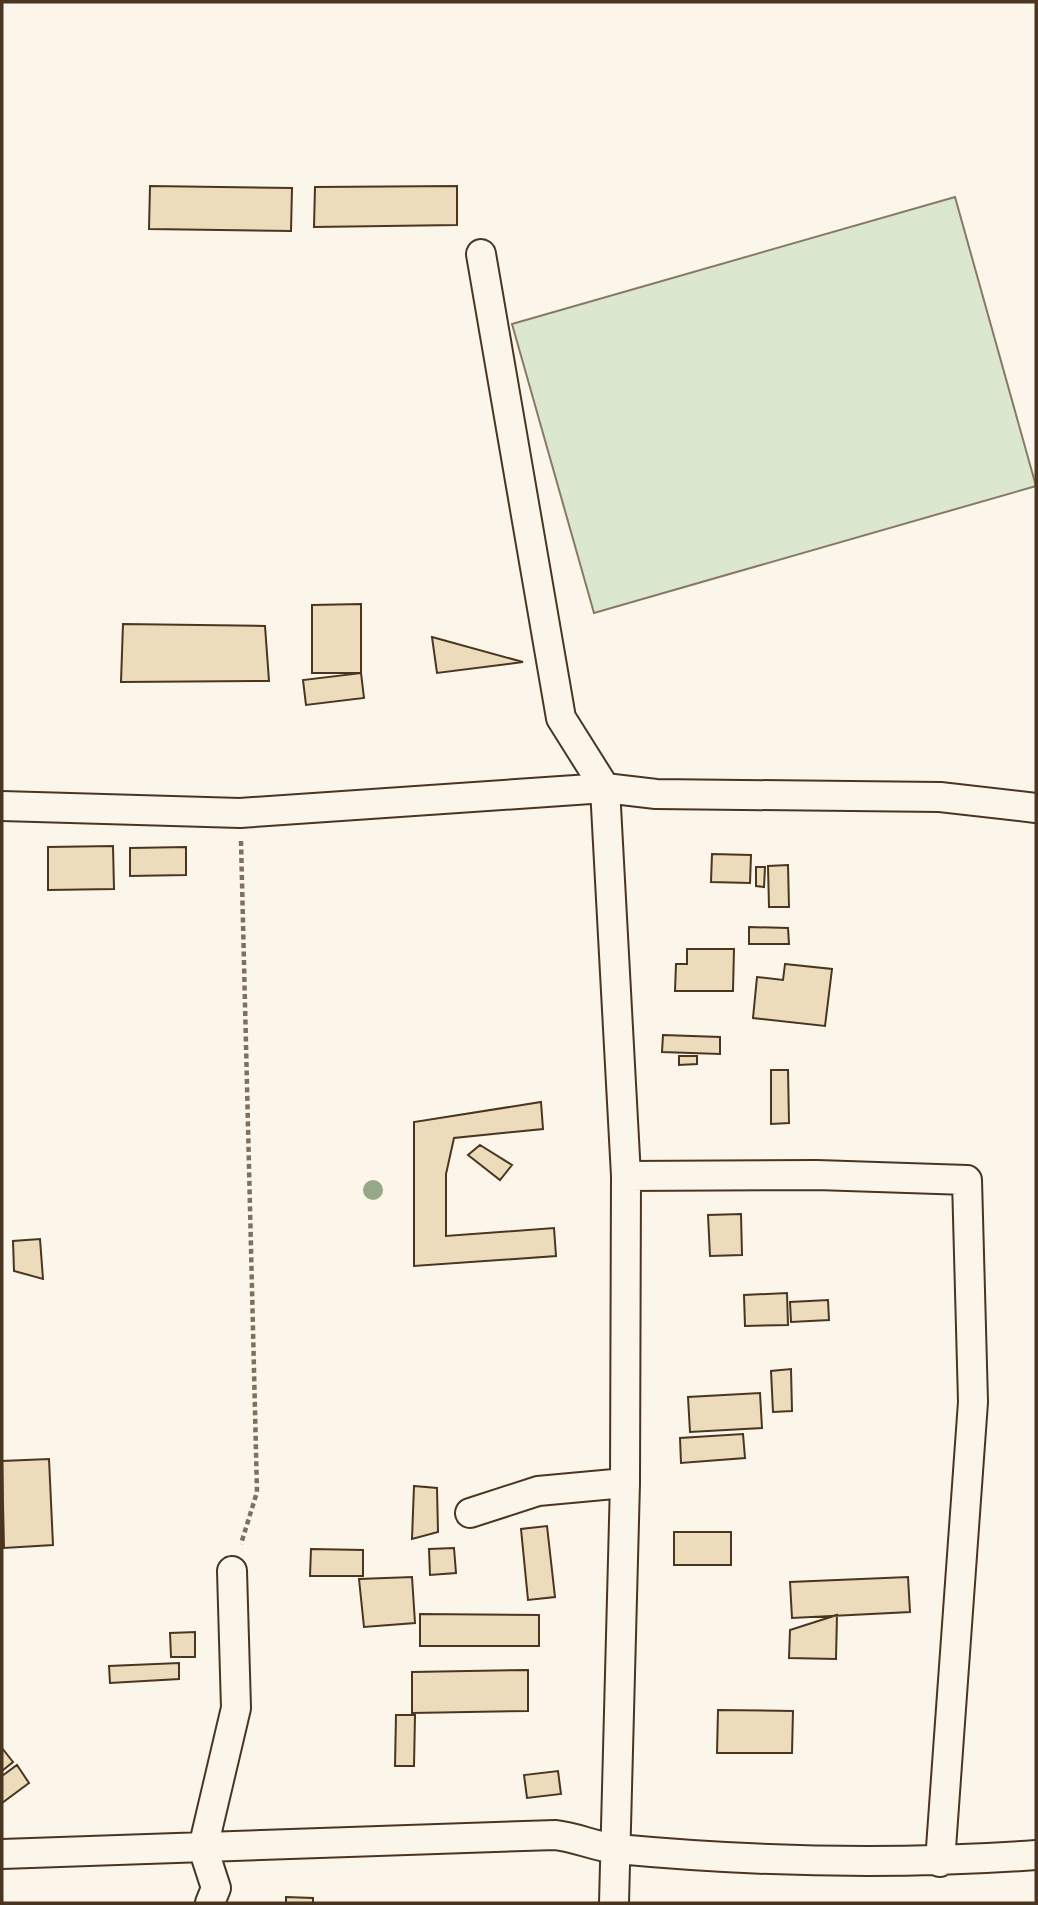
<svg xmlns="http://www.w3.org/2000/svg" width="1038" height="1905" font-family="'Varela Round',sans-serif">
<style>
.green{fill:#dce7d0;stroke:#887966;stroke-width:2}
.building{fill:#ecdcbc;stroke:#4a3520;stroke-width:2}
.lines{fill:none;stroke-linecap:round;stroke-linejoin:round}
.street-casing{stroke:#4a3520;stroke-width:32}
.path{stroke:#7f6f5c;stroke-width:4.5;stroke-dasharray:5 3.5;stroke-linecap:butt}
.street{stroke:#fbf6e9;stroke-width:28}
.tree{fill:#96a887}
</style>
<rect width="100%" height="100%" fill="#fbf6e9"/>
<!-- green -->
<path class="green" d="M955 197 1036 486 594 613 512 324Z"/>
<!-- building -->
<path class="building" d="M150 186 292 188 291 231 149 229Z
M457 186V225L314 227 315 187Z
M361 604V673H312V605Z
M123 624 265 626 269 681 121 682Z
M432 637 523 662 437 673Z
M361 673 364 698 306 705 303 680Z
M113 846 114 889 48 890V847Z
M186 847V875L130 876V848Z
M712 854 751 855 750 883 711 882Z
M788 865 789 907H769L768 866Z
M756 867H765L764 887 756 886Z
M749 927 788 928 789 944H749Z
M687 949H734L733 991H675L676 964H687Z
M785 964 832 969 825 1026 753 1018 757 977 783 980Z
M663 1035 720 1037V1054L662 1052Z
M679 1056H697V1064L679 1065Z
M771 1070H788L789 1123 771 1124Z
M541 1102 543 1129 454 1138 446 1174V1236L554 1228 556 1256 414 1266V1122Z
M480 1145 512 1165 500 1180 468 1155Z
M741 1214 742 1255 710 1256 708 1215Z
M40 1239 43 1279 14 1271 13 1241Z
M787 1293 788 1325 745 1326 744 1295Z
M828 1300 829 1320 791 1322 790 1302Z
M791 1369 792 1411 773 1412 771 1371Z
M760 1393 762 1428 690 1432 688 1397Z
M743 1434 745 1458 681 1463 680 1438Z
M49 1459 53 1545 4 1548 2 1461Z
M414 1486 437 1488 438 1532 412 1539Z
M547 1526 555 1597 528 1600 521 1529Z
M674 1532H731V1565H674Z
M454 1548 456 1573 430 1575 429 1549Z
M311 1549 363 1550V1576H310Z
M412 1577 415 1623 364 1627 359 1579Z
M908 1577 910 1612 792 1618 790 1582Z
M420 1614 539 1615V1646H420Z
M837 1615 836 1659 789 1658 790 1630Z
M195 1632V1657H171L170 1633Z
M179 1663V1679L110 1683 109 1666Z
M528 1670V1711L412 1713V1672Z
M718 1710 793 1711 792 1753H717Z
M396 1715H415L414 1766H395Z
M2 1748 13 1762 2 1771Z
M17 1765 29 1783 2 1803V1776Z
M558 1771 561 1794 527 1798 524 1775Z
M286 1897 313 1898V1903H286Z"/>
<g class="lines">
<defs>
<path id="street" d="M481 254 561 718 605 788 626 1176 625 1483 614 1903
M2 806 240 813 605 788 656 794 940 797 1036 808
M626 1176 817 1175 967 1180 973 1402 940 1862
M470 1513 538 1491 625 1483
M2 1854 555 1835C576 1837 596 1847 617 1849 756 1862 897 1865 1036 1855
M210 1903 216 1888 203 1848 236 1708 232 1571"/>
</defs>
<!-- street casing -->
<use href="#street" class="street-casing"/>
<!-- path -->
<path class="path" d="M241 841 257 1492 241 1544"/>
<!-- street -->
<use href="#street" class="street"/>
</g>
<!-- trees -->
<circle class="tree" cx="373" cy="1190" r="10"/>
<!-- border -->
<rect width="1038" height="1905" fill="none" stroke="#4a3520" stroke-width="7"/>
</svg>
